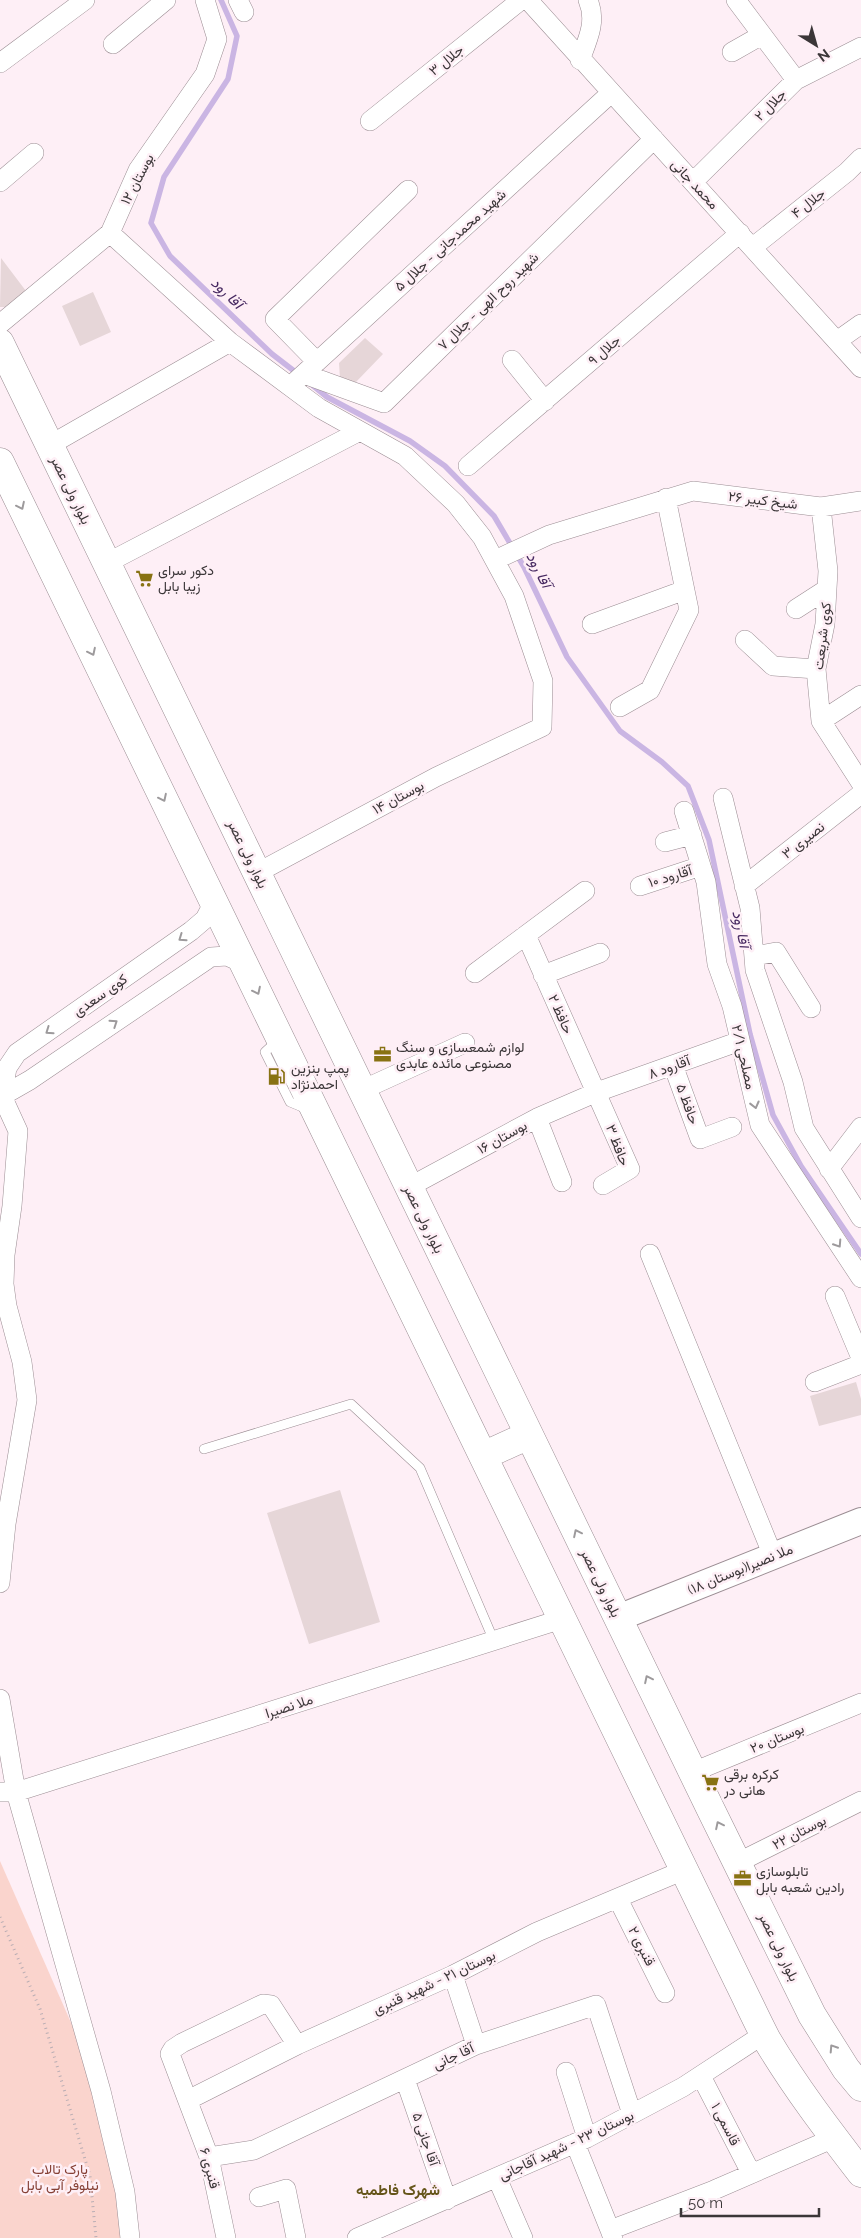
<svg xmlns="http://www.w3.org/2000/svg" width="861" height="2238" font-family="Raleway,Vazirmatn,sans-serif">
<style>
.green{fill:#fad4cd}
.lines{fill:none;stroke-linecap:round;stroke-linejoin:round}
.stream{stroke:#cab5e3;stroke-width:5.5}
.building{fill:#e6d6d8}
.lane-casing{stroke:#9b8d93;stroke-width:10}
.street-casing{stroke:#9b8d93;stroke-width:20}
.secondary-casing{stroke:#9b8d93;stroke-width:28}
.primary-casing{stroke:#9b8d93;stroke-width:29}
.path{stroke:#b9adb3;stroke-width:3;stroke-dasharray:1 4;stroke-linecap:butt}
.lane{stroke:#fff;stroke-width:9}
.street{stroke:#fff;stroke-width:19}
.secondary{stroke:#fff;stroke-width:26}
.primary{stroke:#fff;stroke-width:28}
.oneway{stroke:#9d9a9c}
.labels{text-anchor:middle;stroke-width:5;stroke-linejoin:round;paint-order:stroke}
.street-label{font-size:14px;fill:#3b3638;stroke:#feeff6}
.poi-label{font-size:14px;fill:#3b3638;stroke:#feeff6;text-anchor:start}
.park-label{font-size:14px;fill:#864035;stroke:#feeff6}
.water-label{font-size:15px;font-style:italic;fill:#472961;stroke:#feeff6}
.neighbourhood-label{font-size:15px;font-weight:bold;fill:#655519;stroke:#feeff6}
</style>
<rect width="100%" height="100%" fill="#feeff6"/>
<!-- green -->
<path class="green" d="M0 1861 101 2091 130 2238H0Z"/>
<g class="lines">
<!-- stream -->
<path class="stream" d="M221 0 237 36 228 79 164 177 151 223 170 256 272 354 298 374
M311 384 327 397 410 441 445 466 494 516 524 567 567 657 620 731 662 762 688 786 709 840 750 1034 773 1115 801 1166 861 1254"/>
</g>
<!-- building -->
<path class="building" d="M1 258 26 291 7 307H0Z
M93 292 111 332 80 346 62 306Z
M365 338 383 354 355 383 340 379 339 363Z
M856 1382 861 1399V1415L819 1426 810 1396Z
M340 1490 380 1622 309 1644 267 1513Z"/>
<g class="lines">
<defs>
<path id="lane" d="M278 1040 265 1052 290 1102 307 1109
M204 1449 351 1404 420 1468 494 1641"/>
<path id="street" d="M238 0 244 12
M528 0 861 368
M736 0 796 80
M113 44 166 0
M732 52 762 35
M580 60C588 39 597 21 588 0
M0 63 85 0
M370 121 521 0
M0 182 34 153
M693 182 796 80 861 47
M110 233 230 342 319 408 405 456 456 504 482 537 514 596 543 681 542 727 436 777 257 873
M753 247 847 172 861 158
M0 324 110 233 138 170 205 74 217 39 205 0
M837 341 861 324
M512 360 545 401
M317 362 275 319 408 190
M304 374 384 403 654 139
M296 381 611 93
M50 445 230 342
M468 466 740 233
M821 507 828 571 825 624 816 669 821 721 861 783
M495 560 549 535 693 491 821 507 861 501
M107 563 360 431
M796 609 827 589
M592 624 685 590
M745 640 773 666 816 669
M620 707 650 690 689 610 666 498
M821 721 861 695
M723 798 750 908 755 970 793 1082 804 1128 861 1218
M684 811 706 882 717 964 732 1006 760 1125 861 1278
M665 842 692 835
M640 886 701 866
M744 886 861 794
M214 902 205 919 191 931 17 1053 7 1068 2 1096 30 1080 211 957 227 956 243 963
M526 935 630 1169 603 1185
M754 956 776 952 811 1008
M475 973 585 891
M543 975 600 953
M673 1065 700 1139 732 1127
M362 1090 465 1043
M0 1097 2 1096 18 1131 12 1206 5 1255 4 1284 7 1306 22 1362 27 1400 6 1524 0 1583
M537 1118 562 1182
M829 1169 861 1127
M409 1187 537 1118 597 1092 740 1041
M650 1254 773 1556
M835 1296 861 1358
M815 1382 861 1364
M0 1699 16 1792 101 2091 125 2192 130 2238
M693 1772 861 1703
M0 1792H16L562 1619
M737 1863 861 1801
M618 1899 665 1993
M453 1975 476 2045
M566 2072 587 2138
M701 2076 751 2173
M405 2079 447 2200
M188 2100 297 2045 453 1975 537 1932 684 1870
M575 2143 610 2230
M209 2157 254 2150 476 2045 596 2005 632 2114
M497 2178 523 2238
M259 2197 286 2189 296 2238
M226 2238 209 2157 170 2054 173 2049 182 2043 263 2004 271 2005 297 2045
M357 2238 587 2138 683 2087 764 2034
M613 2238 610 2230 714 2190 834 2138"/>
<path id="secondary" d="M618 1618 861 1521"/>
<path id="primary" d="M0 343 711 1810 812 2015 846 2069 861 2087
M0 462 738 1981C748 2001 757 2021 767 2040 795 2087 828 2130 861 2173
M483 1456 529 1435"/>
</defs>
<!-- lane casing -->
<use href="#lane" class="lane-casing"/>
<!-- street casing -->
<use href="#street" class="street-casing"/>
<!-- secondary casing -->
<use href="#secondary" class="secondary-casing"/>
<!-- primary casing -->
<use href="#primary" class="primary-casing"/>
<!-- path -->
<path class="path" d="M0 1917 40 2009 90 2176 96 2238"/>
<!-- lane -->
<use href="#lane" class="lane"/>
<!-- street -->
<use href="#street" class="street"/>
<!-- secondary -->
<use href="#secondary" class="secondary"/>
<!-- primary -->
<use href="#primary" class="primary"/>
</g>
<!-- one-way arrows -->
<defs><path id="oneway-chevron" d="M-2-3.5L2.5 0L-2 3.5" fill="none" stroke-width="1.6" stroke-linecap="round" stroke-linejoin="round" transform="scale(1.25)"/></defs>
<g class="oneway">
<use href="#oneway-chevron" transform="translate(21 506) rotate(64)"/>
<use href="#oneway-chevron" transform="translate(92 652) rotate(64)"/>
<use href="#oneway-chevron" transform="translate(163 798) rotate(64)"/>
<use href="#oneway-chevron" transform="translate(182 938) rotate(145)"/>
<use href="#oneway-chevron" transform="translate(257 991) rotate(64)"/>
<use href="#oneway-chevron" transform="translate(114 1023) rotate(-34)"/>
<use href="#oneway-chevron" transform="translate(49 1031) rotate(145)"/>
<use href="#oneway-chevron" transform="translate(755 1105) rotate(76)"/>
<use href="#oneway-chevron" transform="translate(838 1244) rotate(57)"/>
<use href="#oneway-chevron" transform="translate(577 1533) rotate(-116)"/>
<use href="#oneway-chevron" transform="translate(648 1679) rotate(-116)"/>
<use href="#oneway-chevron" transform="translate(719 1825) rotate(-116)"/>
<use href="#oneway-chevron" transform="translate(833 2048) rotate(-123)"/>
</g>
<!-- icons -->
<defs>
<symbol id="supermarket-bare" viewBox="-9 -9 18 18"><path d="M-6-5.5h2.5l.6 2H6L4.5 2H-2.5L-4.4-4H-6ZM-1.5 3.2a1.3 1.3 0 1 0 .1 0ZM3 3.2a1.3 1.3 0 1 0 .1 0Z" fill="#887213" stroke="#feeff6" stroke-width="2.5" paint-order="stroke"/></symbol>
<symbol id="office-bare" viewBox="-9 -9 18 18"><path d="M-6-3h4V-5.5h4V-3h4V5H-6ZM-1-4.5V-3h2v-1.5ZM-6 0V1H6V0Z" fill="#887213" stroke="#feeff6" stroke-width="2.5" paint-order="stroke"/></symbol>
<symbol id="fuel-bare" viewBox="-9 -9 18 18"><path d="M-5.5-6h7V0h2V4h1.3V-2.5L3-4.5l.8-.8L6-3V5H2.5V1h-1V6h-7ZM-4.2-4.7v3.2H.2V-4.7Z" fill="#887213" stroke="#feeff6" stroke-width="2.5" paint-order="stroke"/></symbol>
</defs>
<g fill-rule="evenodd">
<use href="#supermarket-bare" x="132" y="566" width="25" height="25"/>
<use href="#office-bare" x="370" y="1042" width="25" height="25"/>
<use href="#fuel-bare" x="264" y="1064" width="25" height="25"/>
<use href="#supermarket-bare" x="698" y="1770" width="25" height="25"/>
<use href="#office-bare" x="730" y="1866" width="25" height="25"/>
</g>
<g class="labels">
<!-- street labels -->
<g class="street-label">
<text transform="translate(446 60) rotate(-39)" y="5">جلال ۳</text>
<text transform="translate(770 105) rotate(-45)" y="5">جلال ۲</text>
<text transform="translate(137 179) rotate(-62)" y="5">بوستان ۱۲</text>
<text transform="translate(695 184) rotate(47)" y="5">محمد جانی</text>
<text transform="translate(808 203) rotate(-38)" y="5">جلال ۴</text>
<text transform="translate(450 240) rotate(-42)" y="5">شهید محمدجانی - جلال ۵</text>
<text transform="translate(488 301) rotate(-44)" y="5">شهید روح الهی - جلال ۷</text>
<text transform="translate(604 350) rotate(-41)" y="5">جلال ۹</text>
<text transform="translate(71 490) rotate(64)" y="5">بلوار ولی عصر</text>
<text transform="translate(763 500) rotate(7)" y="5">شیخ کبیر ۲۶</text>
<text transform="translate(822 636) rotate(-83)" y="5">کوی شریعت</text>
<text transform="translate(398 797) rotate(-28)" y="5">بوستان ۱۴</text>
<text transform="translate(803 840) rotate(-38)" y="5">نصیری ۳</text>
<text transform="translate(248 854) rotate(64)" y="5">بلوار ولی عصر</text>
<text transform="translate(670 876) rotate(-17)" y="5">آقارود ۱۰</text>
<text transform="translate(100 995) rotate(-35)" y="5">کوی سعدی</text>
<text transform="translate(561 1014) rotate(66)" y="5">حافظ ۲</text>
<text transform="translate(744 1057) rotate(77)" y="5">مصلحی ۲/۱</text>
<text transform="translate(669 1067) rotate(-20)" y="5">آقارود ۸</text>
<text transform="translate(688 1104) rotate(70)" y="5">حافظ ۵</text>
<text transform="translate(502 1137) rotate(-29)" y="5">بوستان ۱۶</text>
<text transform="translate(618 1145) rotate(69)" y="5">حافظ ۳</text>
<text transform="translate(424 1219) rotate(64)" y="5">بلوار ولی عصر</text>
<text transform="translate(740 1569) rotate(-22)" y="5">ملا نصیرا(بوستان ۱۸)</text>
<text transform="translate(601 1583) rotate(64)" y="5">بلوار ولی عصر</text>
<text transform="translate(289 1706) rotate(-18)" y="5">ملا نصیرا</text>
<text transform="translate(777 1738) rotate(-22)" y="5">بوستان ۲۰</text>
<text transform="translate(799 1832) rotate(-27)" y="5">بوستان ۲۲</text>
<text transform="translate(642 1946) rotate(63)" y="5">قنبری ۲</text>
<text transform="translate(779 1947) rotate(64)" y="5">بلوار ولی عصر</text>
<text transform="translate(434 1982) rotate(-25)" y="5">بوستان ۲۱ - شهید قنبری</text>
<text transform="translate(453 2056) rotate(-25)" y="5">آقا جانی</text>
<text transform="translate(726 2124) rotate(63)" y="5">قاسمی ۱</text>
<text transform="translate(426 2139) rotate(71)" y="5">آقا جانی ۵</text>
<text transform="translate(566 2145) rotate(-25)" y="5">بوستان ۲۳ - شهید آقاجانی</text>
<text transform="translate(210 2168) rotate(75)" y="5">قنبری ۶</text>
</g>
<!-- poi labels -->
<g class="poi-label">
<text x="158" y="575">دکور سرای<tspan x="158" dy="16">زیبا بابل</tspan></text>
<text x="396" y="1052">لوازم شمعسازی و سنگ<tspan x="396" dy="16">مصنوعی مائده عابدی</tspan></text>
<text x="291" y="1073">پمپ بنزین<tspan x="291" dy="16">احمدنژاد</tspan></text>
<text x="724" y="1779">کرکره برقی<tspan x="724" dy="16">هانی در</tspan></text>
<text x="756" y="1876">تابلوسازی<tspan x="756" dy="16">رادین شعبه بابل</tspan></text>
</g>
<!-- park labels -->
<g class="park-label">
<text x="60" y="2174">پارک تالاب<tspan x="60" dy="16">نیلوفر آبی بابل</tspan></text>
</g>
<!-- water labels -->
<g class="water-label">
<text transform="translate(227 293) rotate(44)" y="5">آقا رود</text>
<text transform="translate(539 570) rotate(63)" y="5">آقا رود</text>
<text transform="translate(741 929) rotate(78)" y="5">آقا رود</text>
</g>
<!-- neighbourhood labels -->
<g class="neighbourhood-label">
<text x="398" y="2195">شهرک فاطمیه</text>
</g>
</g>
<!-- north arrow -->
<g transform="translate(816 45) rotate(143)" stroke="#feeff6" stroke-width="4" paint-order="stroke">
<path d="M0-4L9 19L0 12L-9 19Z" fill="#3b3638"/>
<text y="-8" font-size="14" font-weight="bold" text-anchor="middle" fill="#3b3638">N</text>
</g>
<!-- scale -->
<path d="M681 2208v8h138v-8" fill="none" stroke="#3b3638" stroke-width="2.5"/>
<text x="688" y="2208" font-size="15" fill="#3b3638" stroke="#feeff6" stroke-width="4" paint-order="stroke">50 m</text>
</svg>
